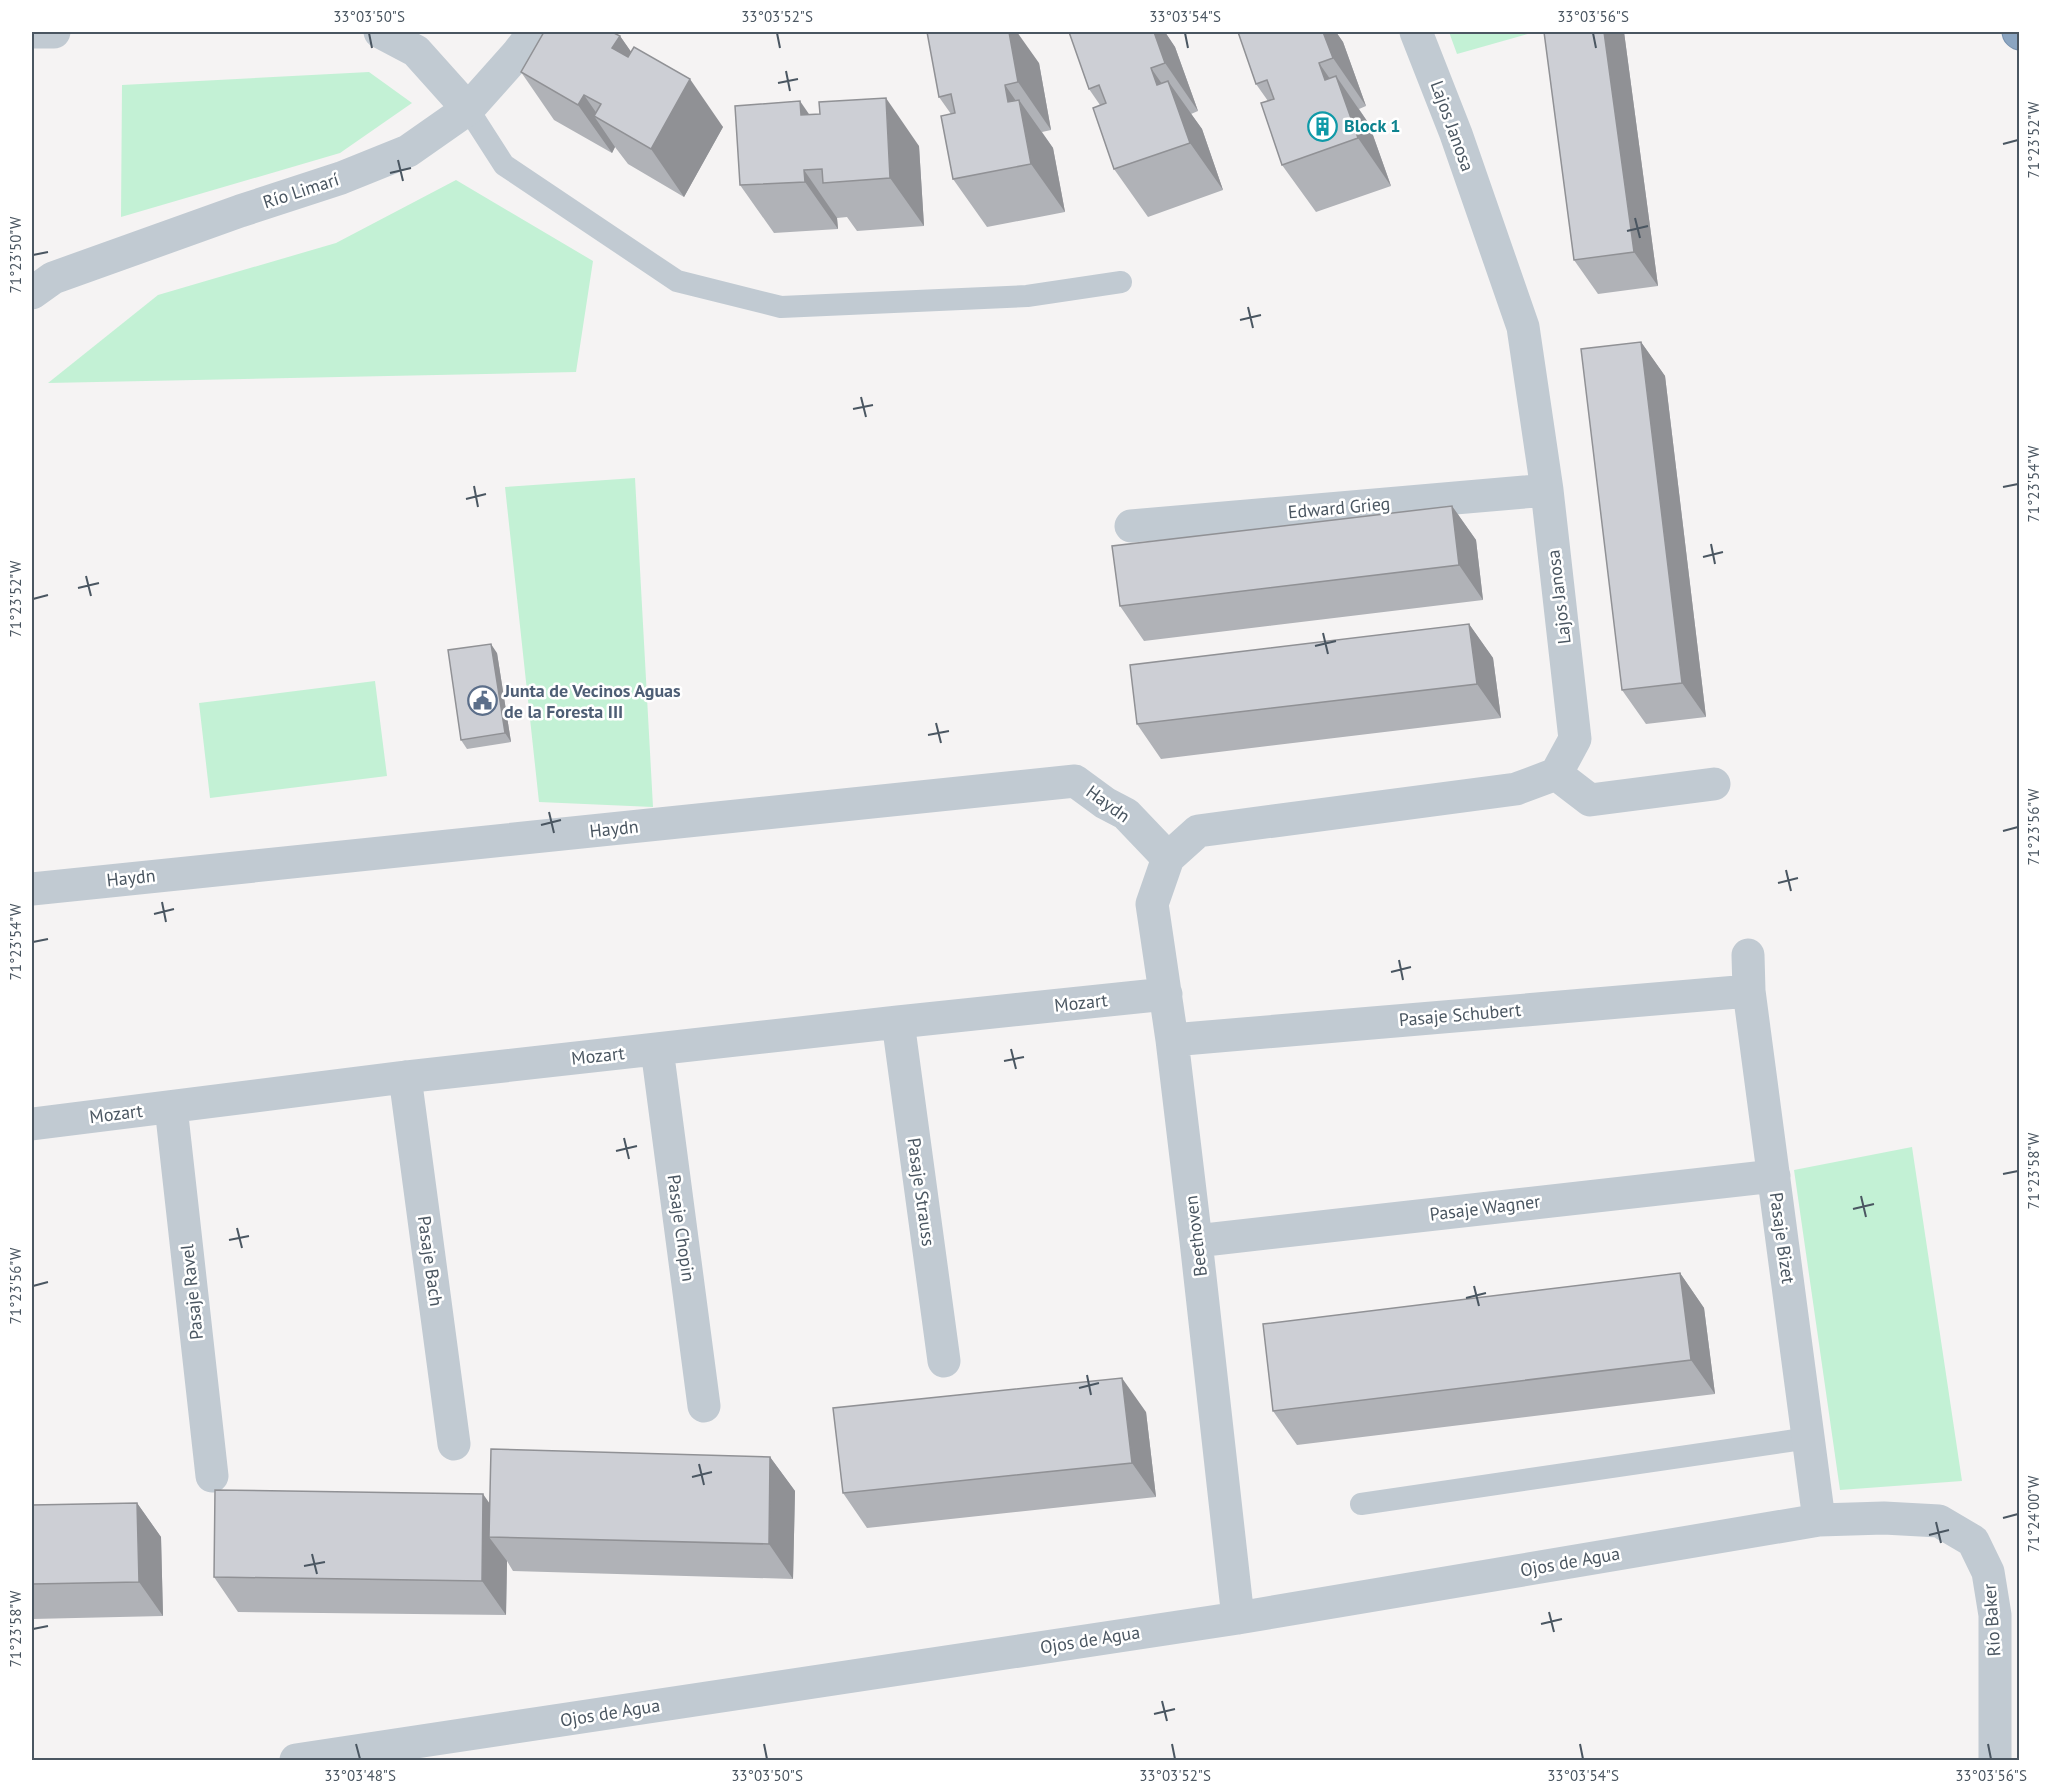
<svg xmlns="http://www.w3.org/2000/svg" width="2051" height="1792" font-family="'PT Sans',sans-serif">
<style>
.green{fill:#c3f1d5}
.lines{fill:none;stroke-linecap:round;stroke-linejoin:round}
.highway-casing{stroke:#7690ad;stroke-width:35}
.lane{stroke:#c1cad2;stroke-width:22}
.street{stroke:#c1cad2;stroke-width:33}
.highway{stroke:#8ba5c1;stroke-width:33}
.wall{fill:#b0b2b7}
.shaded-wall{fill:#909195}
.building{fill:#cdcfd5;stroke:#909195;stroke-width:1.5}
.ticks{fill:none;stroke:#4a5661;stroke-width:2}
.labels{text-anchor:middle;stroke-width:5;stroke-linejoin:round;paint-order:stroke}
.culture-label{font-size:18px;font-weight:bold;fill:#0d838f;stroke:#fff;text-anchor:start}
.street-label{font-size:18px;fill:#4a5661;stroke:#fff}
.service-label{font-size:18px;font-weight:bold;fill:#4e5e75;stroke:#fff;text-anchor:start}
.neatline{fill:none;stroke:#4a5661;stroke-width:2}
.ticks-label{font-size:15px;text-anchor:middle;fill:#4a5661}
</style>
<rect width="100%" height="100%" fill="#f5f3f3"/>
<!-- green -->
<path class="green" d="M1449 32H1535L1457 54Z
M369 72 412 103 340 153 121 217 122 85Z
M456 180 593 261 576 372 48 383 158 295 336 243Z
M635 478 653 807 539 802 505 487Z
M375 681 387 776 210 798 199 703Z
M1912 1147 1962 1481 1840 1490 1794 1170Z"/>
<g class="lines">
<defs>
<path id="highway" d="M2019 32 2020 33"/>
</defs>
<!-- highway casing -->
<use href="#highway" class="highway-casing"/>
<!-- lane -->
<path class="lane" d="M468 109 504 165 677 281 781 307 1027 296 1121 282
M1361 1504 1809 1438"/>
<!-- street -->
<path class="street" d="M32 32H54
M380 32 416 51 468 109
M32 293 53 278 240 211 341 178 408 151 468 109 517 54 534 32
M1131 526 1547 490
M1556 774 1590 800 1714 784
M32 889 1075 781 1105 803 1126 814 1168 858
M1748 955 1749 991 1819 1520
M898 1022 944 1361
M1172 1040 1749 991
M657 1049 704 1406
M405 1077 454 1444
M171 1107 212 1476
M32 1124 405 1077 898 1022 1166 994
M1196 1241 1774 1176
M1238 1618 1196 1241 1172 1040 1152 904 1168 858 1198 831 1516 789 1556 774 1575 739 1547 490 1523 327 1456 134 1416 32
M296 1760 1238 1618 1819 1520 1884 1518 1939 1521 1973 1541 1988 1572 1995 1615V1760"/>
<!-- highway -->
<use href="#highway" class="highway"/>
</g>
<!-- wall -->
<path class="wall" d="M1069 32H1165L1175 47 1198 111 1191 114 1202 129 1223 190 1148 217 1114 169 1100 105 1089 89Z
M1238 32H1336L1343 42 1366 106 1359 109 1369 124 1391 186 1316 212 1282 165 1268 101 1256 84Z
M1544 32H1624L1658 286 1598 294 1574 260Z
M620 36 631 52 723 127 684 197 628 164 615 147 612 153 554 120 521 72Z
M1039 63 1051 130 1042 132 1053 148 1065 212 987 227 953 179 951 114 939 97Z
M809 114 919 146 924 226 857 231 847 217 837 218 838 229 774 233 740 185Z
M1641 342 1665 376 1706 717 1646 724 1622 690Z
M1452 506 1476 540 1483 600 1144 641 1120 606Z
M1469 624 1493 658 1501 718 1161 759 1137 724Z
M497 653 511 742 467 749 461 740Z
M1680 1273 1704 1308 1715 1394 1297 1445 1273 1411Z
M1146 1412 1156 1497 867 1528 843 1493Z
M770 1457 795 1491 793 1579 513 1571 507 1561 506 1615 238 1612 214 1577Z
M137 1503 161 1537 163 1616 32 1619V1505Z"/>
<!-- shaded-wall -->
<path class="shaded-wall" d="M1009 32H1017L1039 63 1051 130 1018 82Z
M1154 32H1165L1175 47 1198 111 1165 63Z
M1323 32H1336L1343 42 1366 106 1333 58Z
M1604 32H1624L1658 286 1634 252Z
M620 36 653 83 612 48Z
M1319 63 1344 99 1336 76 1369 124 1391 186 1358 138 1325 80Z
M1151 68 1176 104 1168 81 1202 129 1223 190 1190 143 1157 85Z
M690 79 723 127 684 197 651 149Z
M1005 85 1021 108 1019 100 1053 148 1065 212 1031 164 1008 102Z
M584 95 602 121 594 116 615 147 612 153 578 105Z
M886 98 919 146 924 226 890 178Z
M800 101 833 149 801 115Z
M804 170 837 218 838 229 805 182Z
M1641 342 1665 376 1706 717 1682 683Z
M1452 506 1476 540 1483 600 1459 565Z
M1469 624 1493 658 1501 718 1477 684Z
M491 644 497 653 511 742 505 733Z
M1680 1273 1704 1308 1715 1394 1691 1360Z
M1122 1378 1146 1412 1156 1497 1132 1463Z
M770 1457 795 1491 793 1579 769 1544Z
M483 1494 507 1528 489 1537 507 1561 506 1615 482 1581Z
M137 1503 161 1537 163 1616 139 1582Z"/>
<!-- building -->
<path class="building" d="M544 32H612L620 36 612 48 628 57 634 47 690 79 651 149 594 116 601 104 584 95 578 105 521 72Z
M927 32H1009L1018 82 1005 85 1008 102 1019 100 1031 164 953 179 941 116 955 113 951 94 939 97Z
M1069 32H1154L1165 63 1151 68 1157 85 1168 81 1190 143 1114 169 1093 108 1106 103 1099 85 1089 89Z
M1238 32H1323L1333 58 1319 63 1325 80 1336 76 1358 138 1282 165 1261 103 1274 99 1267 80 1256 84Z
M1544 32H1604L1634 252 1574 260Z
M886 98 890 178 823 183 822 169 804 170 805 182 740 185 735 106 800 101 801 115 820 114 819 102Z
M1641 342 1682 683 1622 690 1581 349Z
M1452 506 1459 565 1120 606 1112 546Z
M1469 624 1477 684 1137 724 1130 665Z
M491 644 505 733 461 740 448 650Z
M1680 1273 1691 1360 1273 1411 1263 1324Z
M1122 1378 1132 1463 843 1493 833 1408Z
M491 1449 770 1457 769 1544 489 1537Z
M215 1490 483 1494 482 1581 214 1577Z
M137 1503 139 1582 32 1584V1505Z"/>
<!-- ticks -->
<path class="ticks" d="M369 33 372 48M777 33 780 48M1185 33 1188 48M1593 33 1596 48M786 71 790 91M778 83 798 79M2003 144 2018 140M398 160 403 181M390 173 411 168M1635 218 1640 238M1627 231 1648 226M33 255 48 252M1248 307 1253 328M1240 320 1261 315M861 397 866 417M853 409 873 405M474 486 478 507M2003 487 2018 484M466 499 486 494M1711 544 1715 564M1703 557 1723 552M86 576 91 596M78 588 99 583M33 599 48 595M1323 633 1328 654M1315 646 1336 641M936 723 941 743M928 735 949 731M549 812 554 833M541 825 561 820M2003 831 2018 827M1786 870 1791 891M1778 883 1798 878M162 902 166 922M154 914 174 909M33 942 48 939M1399 960 1403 980M1391 972 1411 967M1011 1049 1016 1069M1004 1061 1024 1057M624 1138 629 1159M616 1151 637 1146M2003 1174 2018 1171M1861 1196 1866 1217M1853 1209 1874 1204M237 1228 242 1248M229 1240 249 1236M33 1286 48 1282M1474 1286 1479 1306M1466 1298 1486 1293M1087 1375 1091 1395M1079 1388 1099 1383M699 1464 704 1485M692 1477 712 1472M2003 1518 2018 1514M1936 1522 1941 1543M1929 1535 1949 1530M312 1554 317 1574M304 1566 325 1562M1549 1612 1554 1632M1541 1624 1562 1619M33 1629 48 1626M1162 1701 1167 1721M1154 1714 1175 1709M356 1744 360 1759M764 1744 767 1759M1172 1744 1175 1759M1580 1744 1583 1759M1988 1744 1991 1759"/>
<!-- icons -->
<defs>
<symbol id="building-ring" viewBox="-11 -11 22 22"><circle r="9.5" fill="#fff" stroke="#0f9aa8" stroke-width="1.5"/><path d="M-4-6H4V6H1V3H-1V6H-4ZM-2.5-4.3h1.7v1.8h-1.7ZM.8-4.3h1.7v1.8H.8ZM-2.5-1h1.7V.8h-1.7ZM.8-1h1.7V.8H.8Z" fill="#0f9aa8"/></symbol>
<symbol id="civic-ring" viewBox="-11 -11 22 22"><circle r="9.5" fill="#fff" stroke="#5c6f8a" stroke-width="1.5"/><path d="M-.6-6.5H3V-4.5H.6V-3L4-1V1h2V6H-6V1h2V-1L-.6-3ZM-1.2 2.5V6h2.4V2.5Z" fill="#5c6f8a"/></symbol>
</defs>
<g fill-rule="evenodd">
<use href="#building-ring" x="1306" y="110" width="33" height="33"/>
<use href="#civic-ring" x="466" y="684" width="33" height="33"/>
</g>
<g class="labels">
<!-- culture labels -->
<g class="culture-label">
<text x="1344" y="132">Block 1</text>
</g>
<!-- street labels -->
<g class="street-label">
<text transform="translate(1452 126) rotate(70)" y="6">Lajos Janosa</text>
<text transform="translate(301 191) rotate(-18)" y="6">Río Limarí</text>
<text transform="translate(1339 508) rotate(-5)" y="6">Edward Grieg</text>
<text transform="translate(1559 597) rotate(-97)" y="6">Lajos Janosa</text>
<text transform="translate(1108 804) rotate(36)" y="6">Haydn</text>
<text transform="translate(614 829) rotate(-6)" y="6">Haydn</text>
<text transform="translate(131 878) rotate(-6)" y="6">Haydn</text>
<text transform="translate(1081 1003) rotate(-6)" y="6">Mozart</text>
<text transform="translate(1460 1015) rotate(-5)" y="6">Pasaje Schubert</text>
<text transform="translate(598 1056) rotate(-6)" y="6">Mozart</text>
<text transform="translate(116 1114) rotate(-7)" y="6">Mozart</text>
<text transform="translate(921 1192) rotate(82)" y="6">Pasaje Strauss</text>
<text transform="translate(1485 1208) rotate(-7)" y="6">Pasaje Wagner</text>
<text transform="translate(681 1228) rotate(82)" y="6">Pasaje Chopin</text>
<text transform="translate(1196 1236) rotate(-97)" y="6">Beethoven</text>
<text transform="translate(1782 1238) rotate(82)" y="6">Pasaje Bizet</text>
<text transform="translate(430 1261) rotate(82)" y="6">Pasaje Bach</text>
<text transform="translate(192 1292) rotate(-96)" y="6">Pasaje Ravel</text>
<text transform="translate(1570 1562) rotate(-10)" y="6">Ojos de Agua</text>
<text transform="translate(1992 1620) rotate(-94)" y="6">Río Baker</text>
<text transform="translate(1090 1640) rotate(-9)" y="6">Ojos de Agua</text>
<text transform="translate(610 1713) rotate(-9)" y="6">Ojos de Agua</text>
</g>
<!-- service labels -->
<g class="service-label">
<text x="504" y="697">Junta de Vecinos Aguas<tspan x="504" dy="21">de la Foresta III</tspan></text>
</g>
</g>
<!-- border -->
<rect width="2051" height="1792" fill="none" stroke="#ffffff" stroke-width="66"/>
<rect x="33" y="33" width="1985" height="1726" class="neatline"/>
<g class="ticks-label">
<text x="369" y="22">33°03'50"S</text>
<text x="777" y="22">33°03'52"S</text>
<text x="1185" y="22">33°03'54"S</text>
<text x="1593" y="22">33°03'56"S</text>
<text transform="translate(2034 140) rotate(-90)" y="5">71°23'52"W</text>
<text transform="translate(16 255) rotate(-90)" y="5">71°23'50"W</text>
<text transform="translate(2034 484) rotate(-90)" y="5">71°23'54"W</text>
<text transform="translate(16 599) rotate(-90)" y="5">71°23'52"W</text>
<text transform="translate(2034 827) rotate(-90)" y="5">71°23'56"W</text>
<text transform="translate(16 942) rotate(-90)" y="5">71°23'54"W</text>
<text transform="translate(2034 1171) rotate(-90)" y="5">71°23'58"W</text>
<text transform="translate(16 1286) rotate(-90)" y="5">71°23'56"W</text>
<text transform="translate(2034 1514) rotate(-90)" y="5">71°24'00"W</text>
<text transform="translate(16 1629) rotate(-90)" y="5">71°23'58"W</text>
<text x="360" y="1781">33°03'48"S</text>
<text x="767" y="1781">33°03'50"S</text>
<text x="1175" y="1781">33°03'52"S</text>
<text x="1583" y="1781">33°03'54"S</text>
<text x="1991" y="1781">33°03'56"S</text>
</g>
</svg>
